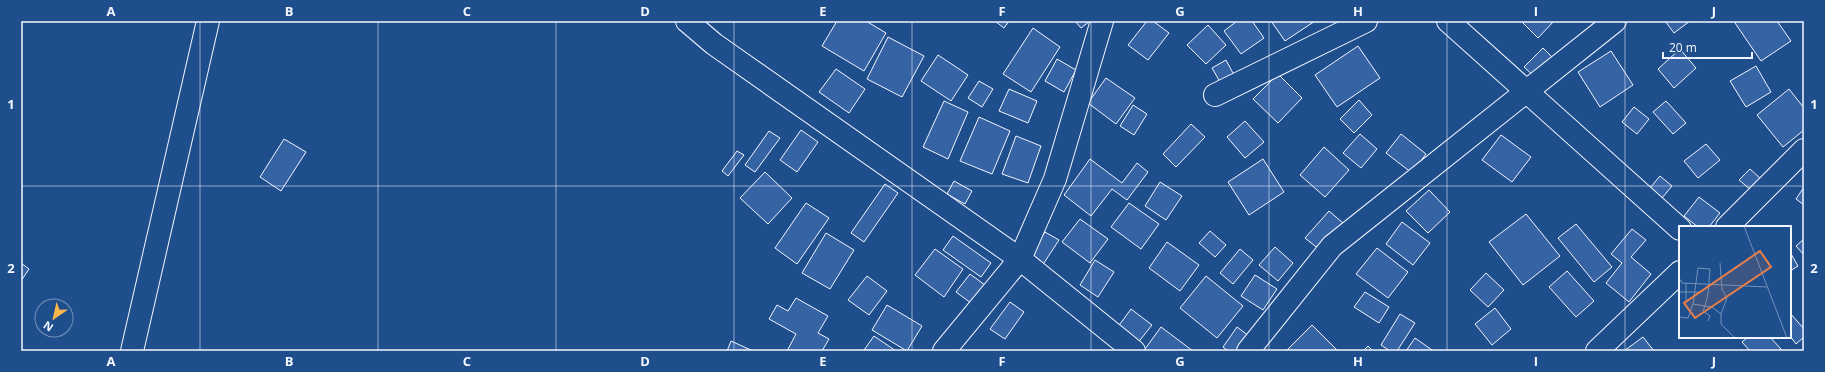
<svg xmlns="http://www.w3.org/2000/svg" width="1825" height="372" font-family="'Open Sans',sans-serif">
<style>
.building{fill:#3563a3;stroke:#f2f6ff}
.lines{fill:none;stroke-linecap:round;stroke-linejoin:round}
.street-casing{stroke:#f2f6ff;stroke-width:24}
.secondary-casing{stroke:#f2f6ff;stroke-width:24}
.street{stroke:#1f4e8c;stroke-width:22}
.secondary{stroke:#1f4e8c;stroke-width:22}
.grid{fill:none;stroke:#f2f6ff;stroke-width:1;stroke-opacity:0.55}
.inset-road{fill:none;stroke:#7391ba;stroke-width:1}
.view{fill:#ea8049;fill-opacity:0.15;stroke:#ea8049;stroke-width:2}
.inset-edge{fill:none;stroke:#f2f6ff;stroke-width:2}
.neatline{fill:none;stroke:#f2f6ff;stroke-width:1.5}
.grid-label{font-size:13px;text-anchor:middle;font-weight:bold;fill:#f2f6ff}
</style>
<rect width="100%" height="100%" fill="#1f4e8c"/>
<!-- building -->
<path class="building" d="M837 21H866L886 33 864 71 822 46Z
M995 21H1009L1004 28Z
M1075 21H1090L1081 28Z
M1147 21H1153L1169 33 1148 60 1128 45Z
M1237 21H1252L1264 38 1241 54 1224 31Z
M1271 21H1315L1285 41Z
M1521 21H1554L1538 38Z
M1665 21H1690L1674 33Z
M1737 21H1777L1791 41 1761 61 1735 23Z
M1208 25 1226 45 1206 64 1187 45Z
M1033 28 1060 47 1031 92 1003 74Z
M888 37 924 56 902 97 867 79Z
M1358 46 1380 78 1337 107 1315 75Z
M1543 48 1554 59 1535 77 1524 67Z
M1680 49 1696 68 1674 88 1658 69Z
M1611 51 1633 85 1600 107 1578 72Z
M938 55 968 75 951 101 921 81Z
M1057 59 1076 70 1064 92 1045 81Z
M1226 60 1234 75 1220 82 1212 68Z
M1756 66 1771 92 1746 107 1730 81Z
M836 69 865 89 849 113 819 92Z
M1278 74 1302 98 1278 123 1253 99Z
M1106 78 1135 98 1116 124 1088 103Z
M979 81 993 89 982 107 968 98Z
M1009 89 1037 101 1028 123 999 111Z
M1789 89 1804 108V130L1783 147 1757 115Z
M1359 100 1372 115 1354 133 1340 119Z
M944 101 968 112 948 159 923 147Z
M1666 101 1686 123 1673 134 1653 112Z
M1133 105 1147 114 1134 135 1120 126Z
M1634 107 1649 119 1637 134 1622 122Z
M979 117 1010 131 992 174 960 161Z
M1245 121 1264 142 1245 158 1227 137Z
M1191 124 1205 137 1176 167 1163 154Z
M801 130 818 142 797 172 780 160Z
M769 131 780 138 755 172 745 165Z
M1360 134 1377 149 1361 168 1343 153Z
M1401 134 1426 154 1412 173 1386 153Z
M1501 135 1531 157 1512 182 1482 160Z
M1016 136 1041 146 1028 183 1002 174Z
M284 139 306 152 281 191 260 177Z
M1706 144 1720 160 1698 178 1684 161Z
M1324 147 1349 170 1325 197 1300 175Z
M737 151 744 155 728 176 722 171Z
M1090 159 1122 183 1137 163 1148 172 1127 200 1112 189 1091 216 1064 195Z
M1263 159 1284 192 1249 215 1228 182Z
M1750 169 1761 179 1751 190 1739 180Z
M765 172 792 198 768 224 740 198Z
M1660 176 1672 186 1662 198 1650 188Z
M954 181 972 191 965 204 947 194Z
M1160 182 1182 196 1166 220 1145 206Z
M885 184 898 193 864 242 851 233Z
M1804 187V205L1796 199Z
M1429 190 1450 212 1428 233 1406 211Z
M1699 197 1720 213 1709 227H1698L1684 216Z
M806 203 829 218 797 264 775 248Z
M1129 203 1159 224 1141 249 1111 227Z
M1329 211 1343 223 1320 250 1305 238Z
M1526 214 1560 256 1523 285 1489 242Z
M1080 219 1108 239 1090 263 1062 242Z
M1402 222 1430 243 1413 265 1386 244Z
M1576 224 1612 267 1594 282 1558 238Z
M1632 229 1646 240 1631 257 1651 274 1629 302 1606 283 1622 263 1611 254Z
M1210 231 1226 245 1215 257 1199 243Z
M1045 232 1059 240 1040 269 1027 260Z
M826 233 854 250 830 289 802 273Z
M953 236 991 263 981 277 943 250Z
M1804 239V255L1796 246Z
M1167 242 1199 265 1180 291 1149 268Z
M1275 247 1293 263 1278 281 1259 265Z
M1377 248 1408 272 1388 298 1356 274Z
M935 249 963 269 944 297 915 275Z
M1240 249 1253 260 1233 284 1220 273Z
M1790 252 1798 266 1790 271Z
M1095 260 1114 272 1098 297 1080 285Z
M21 263 29 269 21 281Z
M1567 271 1594 301 1576 317 1549 287Z
M1486 273 1504 290 1488 307 1470 290Z
M970 274 989 288 975 306 956 292Z
M1255 275 1277 289 1263 310 1241 296Z
M867 276 887 291 869 315 848 300Z
M1206 276 1243 306 1217 338 1180 308Z
M1365 292 1389 307 1379 323 1354 307Z
M796 298 828 316 818 333 829 339 822 351H787L796 334 769 319 777 305 788 311Z
M1010 302 1024 312 1005 339 990 329Z
M887 305 922 326 907 351 872 330Z
M1495 308 1511 329 1492 345 1475 324Z
M1131 309 1152 325 1137 344 1117 328Z
M1790 313 1804 329V337L1796 344 1790 336Z
M1400 314 1415 323 1397 351H1390L1381 345Z
M1312 325 1338 351H1286Z
M1161 327 1193 351H1147L1145 349Z
M1237 327 1249 336 1238 351H1228L1223 347Z
M874 336 896 351 864 350Z
M1643 337 1654 351H1624Z
M1748 337H1770L1781 349 1778 351H1750L1742 342Z
M1415 338 1432 350 1431 351H1406Z
M731 341 753 351H727Z
M1368 346 1373 351H1363Z"/>
<g class="lines">
<defs>
<path id="street" d="M687 21 714 44 1020 259 1134 351
M1448 21 1680 229
M1215 95 1366 21
M1727 227 1804 150
M944 351 1020 259 1055 179 1102 21
M1248 351 1332 246 1615 21
M1597 351 1680 272"/>
<path id="secondary" d="M132 351 208 21"/>
</defs>
<!-- street casing -->
<use href="#street" class="street-casing"/>
<!-- secondary casing -->
<use href="#secondary" class="secondary-casing"/>
<!-- street -->
<use href="#street" class="street"/>
<!-- secondary -->
<use href="#secondary" class="secondary"/>
</g>
<!-- grid -->
<path class="grid" d="M200 21V351M378 21V351M556 21V351M734 21V351M912 21V351M1091 21V351M1269 21V351M1447 21V351M1625 21V351M21 186H1804"/>
<!-- overview -->
<g transform="translate(1679 226)">
<rect width="112" height="112" fill="#1f4e8c"/>
<path class="inset-road" d="M65 0 108 112M41 37 43 63 48 72 42 88M0 52 3 57 88 61M0 66H21M7 75V57M0 91 9 92 14 78M29 95 31 90 24 85 26 80 29 68 31 43 19 42 14 78 26 80 33 81 42 88V98L56 112"/>
<path class="view" d="M81 25 92 41 16 92 5 77Z"/>
<rect width="112" height="112" class="inset-edge"/>
</g>
<!-- border -->
<rect width="1825" height="372" fill="none" stroke="#1f4e8c" stroke-width="44"/>
<!-- north arrow -->
<g transform="translate(54 318) rotate(214)"><circle r="19" fill="#1f4e8c" stroke="#7391ba"/>
<path d="M0-3L7 15L0 10L-7 15Z" fill="#ffb74d"/>
<text y="-6" font-size="11" font-weight="bold" text-anchor="middle" fill="#f2f6ff">N</text>
</g>
<!-- scale -->
<path d="M1663 52v6h89v-6" fill="none" stroke="#f2f6ff" stroke-width="2"/>
<text x="1669" y="52" font-size="12" fill="#f2f6ff" stroke="#1f4e8c" stroke-width="3" paint-order="stroke">20 m</text>
<rect x="22" y="22" width="1781" height="328" class="neatline"/>
<g class="grid-label">
<text x="111" y="16">A</text>
<text x="289" y="16">B</text>
<text x="467" y="16">C</text>
<text x="645" y="16">D</text>
<text x="823" y="16">E</text>
<text x="1002" y="16">F</text>
<text x="1180" y="16">G</text>
<text x="1358" y="16">H</text>
<text x="1536" y="16">I</text>
<text x="1714" y="16">J</text>
<text x="11" y="109">1</text>
<text x="1814" y="109">1</text>
<text x="11" y="273">2</text>
<text x="1814" y="273">2</text>
<text x="111" y="366">A</text>
<text x="289" y="366">B</text>
<text x="467" y="366">C</text>
<text x="645" y="366">D</text>
<text x="823" y="366">E</text>
<text x="1002" y="366">F</text>
<text x="1180" y="366">G</text>
<text x="1358" y="366">H</text>
<text x="1536" y="366">I</text>
<text x="1714" y="366">J</text>
</g>
</svg>
